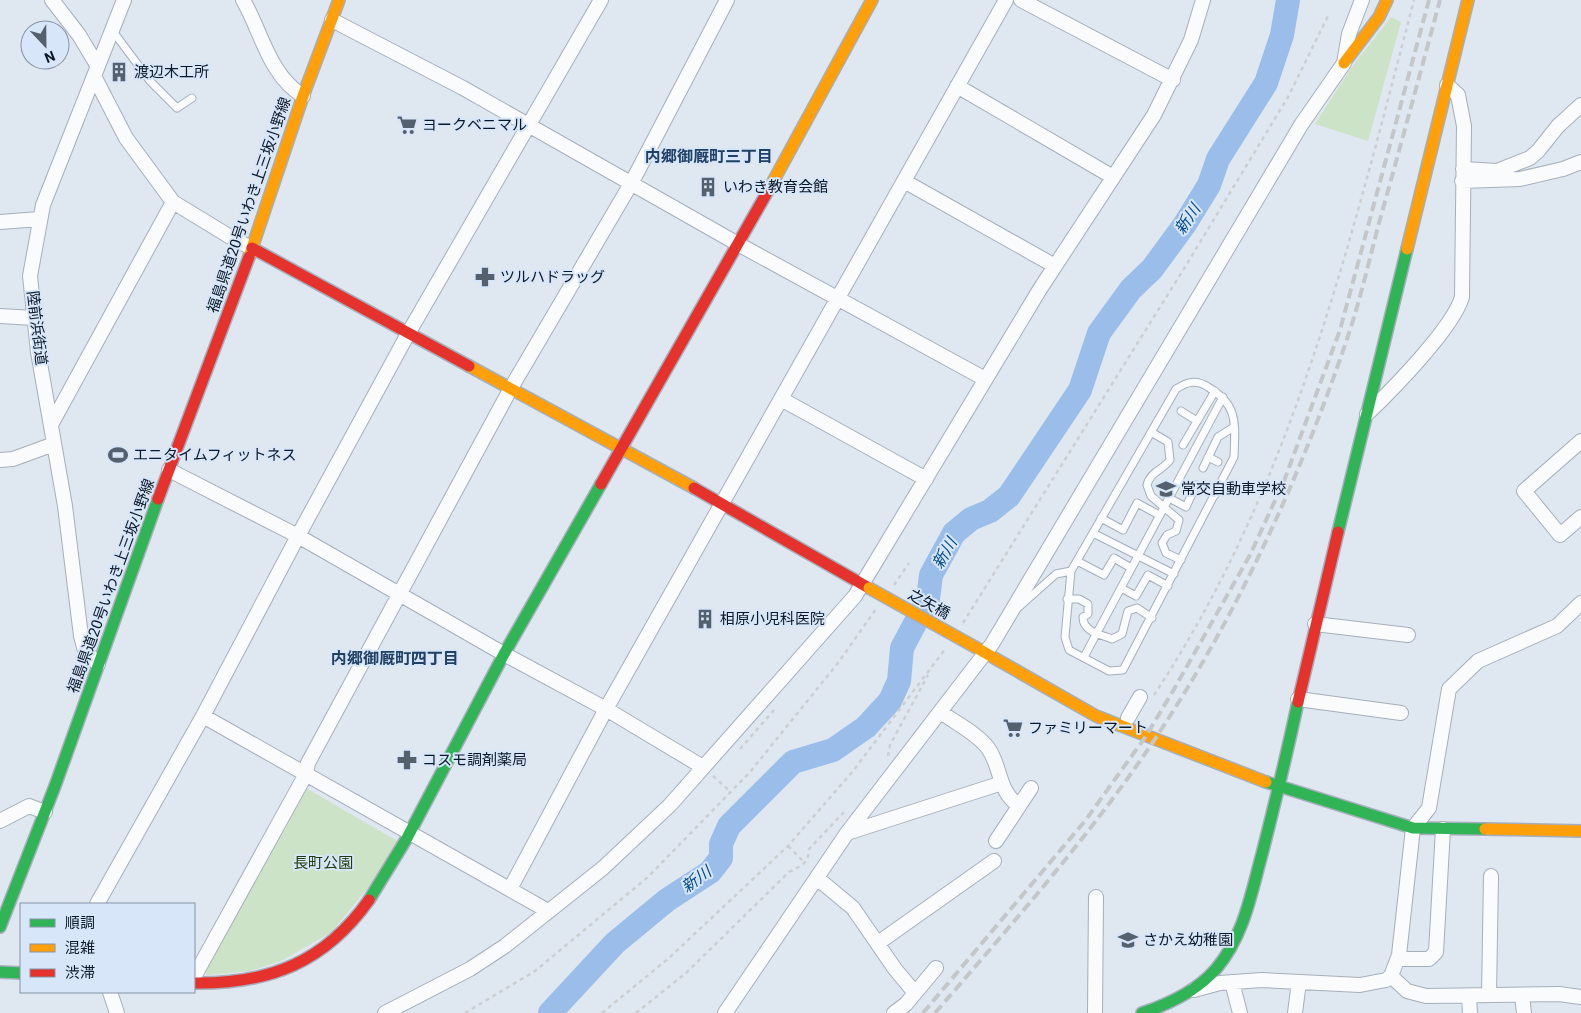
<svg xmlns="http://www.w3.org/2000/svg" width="1581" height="1013" font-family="Roboto,'Noto Sans JP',sans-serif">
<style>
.green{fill:#cce3c7}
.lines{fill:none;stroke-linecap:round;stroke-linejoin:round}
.river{stroke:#9abee9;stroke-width:24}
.lane-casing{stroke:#a5afbb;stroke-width:9}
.street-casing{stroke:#a5afbb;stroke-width:16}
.fast-casing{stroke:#a5afbb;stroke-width:14}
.slow-casing{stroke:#a5afbb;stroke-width:14}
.jam-casing{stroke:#a5afbb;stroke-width:14}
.path{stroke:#cccfd2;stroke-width:2.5;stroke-dasharray:4 4;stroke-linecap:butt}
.lane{stroke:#fafbfd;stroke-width:7}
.street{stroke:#fafbfd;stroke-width:14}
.fast{stroke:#30b455;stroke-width:11}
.slow{stroke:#ff9f0a;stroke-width:11}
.jam{stroke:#e5322d;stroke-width:11}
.rail{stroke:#c4c7ca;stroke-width:4;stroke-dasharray:10 5;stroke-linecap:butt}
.slow-bridge-casing{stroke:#a5afbb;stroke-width:14;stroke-linecap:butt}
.slow-bridge{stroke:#ff9f0a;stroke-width:11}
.labels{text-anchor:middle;stroke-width:4;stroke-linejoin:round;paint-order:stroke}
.poi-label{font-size:15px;fill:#0a1828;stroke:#d7e6f8;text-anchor:start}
.street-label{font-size:15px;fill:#0a1828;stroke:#d7e6f8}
.park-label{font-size:15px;fill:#213b0c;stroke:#d7e6f8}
.neighbourhood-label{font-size:16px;font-weight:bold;fill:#214065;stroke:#d7e6f8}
.water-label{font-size:16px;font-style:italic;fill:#00498d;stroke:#d7e6f8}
</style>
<rect width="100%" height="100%" fill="#dfe7f0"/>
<!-- green -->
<path class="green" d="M1391 17 1401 22 1368 141 1315 124 1351 68Z
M306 788 397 841 374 880 332 932 281 961 250 971 207 975 204 969Z"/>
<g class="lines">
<!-- river -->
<path class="river" d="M550 1013 615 943 667 900 710 872 721 858V844L729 826 793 762 833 750 866 727 890 701 899 681 902 648 928 599 931 575 954 533 971 519 990 511 1009 496 1080 390 1099 333 1131 289 1152 269 1185 224 1209 185 1218 159 1266 83 1282 35 1288 0"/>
<defs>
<path id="lane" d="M112 30 150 81 177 108 192 98
M1181 411 1197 421
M1151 432 1168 442 1170 460C1163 470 1150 472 1147 485L1151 496 1179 520 1176 531 1167 535 1162 543 1166 553 1181 560
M1183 445 1215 391
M1208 457 1218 462
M1203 468 1218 437 1234 427
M1169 498 1186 507 1196 485 1215 495
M1101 518 1123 530 1137 503 1159 515
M1093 533 1174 574
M1077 561 1104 575 1114 558 1131 568
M1121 588 1136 596 1148 575 1168 586
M1067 599H1079L1088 604V614L1083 617C1083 632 1100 634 1112 639L1122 634 1128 611 1137 608 1152 618
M1019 607 1056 574 1071 571 1176 389C1187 382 1196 379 1208 387 1239 405 1235 424 1234 457L1123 670 1109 671 1069 650 1065 637 1071 571
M1084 657 1223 397"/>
<path id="street" d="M52 0 79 35 97 65
M243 0C262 33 269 75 303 96
M1021 0 1173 80
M332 20 463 88 738 244 985 379
M94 76 126 138 173 202 237 241 252 248
M957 86 1113 177
M1463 169 1497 171 1530 158 1538 151 1558 126 1581 105
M904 181 1055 266
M1462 181 1520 179 1563 169 1581 162
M0 222 39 219
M0 316 34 318
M783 400 926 479
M1367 414C1392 390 1453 328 1462 297L1464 126 1458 95 1447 85
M52 423 173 202
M1581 441 1524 491 1560 535 1581 517
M0 460 13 459 54 444
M169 470 298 536 504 654 606 709 703 767
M1315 624 1408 635
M98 664 85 651 81 636 65 506 38 352 30 276 43 205 124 0
M1298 699 1401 713
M941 712C955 723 977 733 988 748 1002 768 997 790 1019 806
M203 716 548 911
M1128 718 1140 697
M0 821 29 806 45 812
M847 833 1002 783
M996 841 1031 788
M817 878 853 908 895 969 915 993
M510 889 606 709 1006 0
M97 904 203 716 298 536 409 332 601 0
M878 943 994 861
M1398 959H1429L1436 952 1443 829
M1391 976 1407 991 1426 996 1559 994 1581 997
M194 977 306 774 308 763 511 388 632 182 727 0
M1232 982 1240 1013
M1194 990 1220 983 1262 980 1360 985 1386 980 1391 976 1399 955 1413 828 1429 808 1449 689 1478 661 1557 626 1581 603
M110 992 117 1013
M1489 995 1491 876
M1522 995 1524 1013
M1469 996 1470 1013
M385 1013 470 969 505 946 603 868 670 805 855 596 1040 289 1154 115 1191 40 1203 0
M725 1013 847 833 992 644 1301 125 1344 63 1349 34 1362 0
M894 1013 906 1004 936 968
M1095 1013 1096 897
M1295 1013 1299 982"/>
<path id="fast" d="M1338 532 1407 249
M1266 782 1413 828 1485 829
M369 900 407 838 504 654 601 484
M0 927 55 786 158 499
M0 972 21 973
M1142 1013C1169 1004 1197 991 1216 969 1244 936 1251 894 1262 854 1275 803 1287 753 1298 702"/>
<path id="slow" d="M1344 63 1379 17 1387 0
M769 189 872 0
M1407 249 1468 0
M249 257 303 96 339 0
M469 366 694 488
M975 647 1096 716 1266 782
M1485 829 1581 831"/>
<path id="jam" d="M252 248 469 366
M601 484 769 189
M694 488 869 588
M158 499 249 257
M1298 702 1338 532
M194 983C270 984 325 962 369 900"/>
</defs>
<!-- lane casing -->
<use href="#lane" class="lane-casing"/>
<!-- street casing -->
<use href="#street" class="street-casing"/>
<!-- fast casing -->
<use href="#fast" class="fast-casing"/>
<!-- slow casing -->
<use href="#slow" class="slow-casing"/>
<!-- jam casing -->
<use href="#jam" class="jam-casing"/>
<!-- path -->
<path class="path" d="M894 585 909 563
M963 623 1185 267 1288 97 1328 16
M1154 695C1293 485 1351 240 1414 0
M740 749 774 710
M888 756 890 745 928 675
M713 776 731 792
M788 846 805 863
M465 1013 535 971 648 877 750 772 838 663 876 609
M602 1013 669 958 788 846 853 771 946 648
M636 1013 686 973 789 872C801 866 809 863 809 849L845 811"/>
<!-- lane -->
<use href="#lane" class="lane"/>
<!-- street -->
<use href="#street" class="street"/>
<!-- fast -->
<use href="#fast" class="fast"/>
<!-- slow -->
<use href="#slow" class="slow"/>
<!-- jam -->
<use href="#jam" class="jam"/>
<!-- rail -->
<path class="rail" d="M923 1013 1085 821 1146 736 1173 691 1250 555 1284 481 1340 330 1429 0
M935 1013C1012 924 1090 836 1155 739 1237 616 1300 478 1347 339 1360 301 1369 261 1379 223 1400 148 1420 74 1440 0"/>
<defs>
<path id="slow-bridge" d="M869 588 975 647"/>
</defs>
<!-- slow-bridge casing -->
<use href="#slow-bridge" class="slow-bridge-casing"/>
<!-- slow-bridge -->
<use href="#slow-bridge" class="slow-bridge"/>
</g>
<!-- icons -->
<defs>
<symbol id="building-bare" viewBox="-9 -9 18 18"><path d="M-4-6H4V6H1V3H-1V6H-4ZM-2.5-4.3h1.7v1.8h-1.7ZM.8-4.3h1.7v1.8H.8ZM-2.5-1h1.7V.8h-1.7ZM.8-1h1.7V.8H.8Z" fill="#55606e" stroke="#d7e6f8" stroke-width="2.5" paint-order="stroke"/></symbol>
<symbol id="supermarket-bare" viewBox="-9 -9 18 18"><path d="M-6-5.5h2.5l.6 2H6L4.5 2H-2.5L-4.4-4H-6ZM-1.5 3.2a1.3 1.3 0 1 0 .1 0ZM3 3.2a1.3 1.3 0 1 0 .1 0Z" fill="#55606e" stroke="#d7e6f8" stroke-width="2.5" paint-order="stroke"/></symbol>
<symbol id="pharmacy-bare" viewBox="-9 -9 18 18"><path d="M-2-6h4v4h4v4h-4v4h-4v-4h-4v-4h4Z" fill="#55606e" stroke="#d7e6f8" stroke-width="2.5" paint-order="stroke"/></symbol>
<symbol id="stadium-bare" viewBox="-9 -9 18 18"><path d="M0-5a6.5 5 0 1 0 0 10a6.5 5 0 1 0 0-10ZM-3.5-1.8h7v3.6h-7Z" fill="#55606e" stroke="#d7e6f8" stroke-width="2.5" paint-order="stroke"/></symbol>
<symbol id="school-bare" viewBox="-9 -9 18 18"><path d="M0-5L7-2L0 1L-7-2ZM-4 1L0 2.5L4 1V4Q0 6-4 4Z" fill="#55606e" stroke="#d7e6f8" stroke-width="2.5" paint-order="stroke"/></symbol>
</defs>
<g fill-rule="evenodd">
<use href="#building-bare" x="105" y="58" width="28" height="28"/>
<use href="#supermarket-bare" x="393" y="111" width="28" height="28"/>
<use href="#building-bare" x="694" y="173" width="28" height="28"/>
<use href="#pharmacy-bare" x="471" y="263" width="28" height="28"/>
<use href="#stadium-bare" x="104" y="441" width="28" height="28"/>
<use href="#school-bare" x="1152" y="475" width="28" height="28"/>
<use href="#building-bare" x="691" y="605" width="28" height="28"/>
<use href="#supermarket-bare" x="999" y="714" width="28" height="28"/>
<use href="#pharmacy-bare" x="393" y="746" width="28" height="28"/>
<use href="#school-bare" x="1114" y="926" width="28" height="28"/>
</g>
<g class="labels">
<!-- poi labels -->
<g class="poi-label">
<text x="134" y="77">渡辺木工所</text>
<text x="422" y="130">ヨークベニマル</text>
<text x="723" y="192">いわき教育会館</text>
<text x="500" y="282">ツルハドラッグ</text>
<text x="133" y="460">エニタイムフィットネス</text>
<text x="1181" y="494">常交自動車学校</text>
<text x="720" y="624">相原小児科医院</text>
<text x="1028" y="733">ファミリーマート</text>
<text x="422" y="765">コスモ調剤薬局</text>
<text x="1143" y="945">さかえ幼稚園</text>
</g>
<!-- street labels -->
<g class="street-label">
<text transform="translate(249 205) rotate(-71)" y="5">福島県道20号いわき上三坂小野線</text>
<text transform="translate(37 328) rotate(83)" y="5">陸前浜街道</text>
<text transform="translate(111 586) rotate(-70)" y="5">福島県道20号いわき上三坂小野線</text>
<text transform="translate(929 604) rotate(29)" y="5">之矢橋</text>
</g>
<!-- park labels -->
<g class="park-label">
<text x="323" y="868">長町公園</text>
</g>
<!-- neighbourhood labels -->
<g class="neighbourhood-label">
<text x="709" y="162">内郷御厩町三丁目</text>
<text x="395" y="664">内郷御厩町四丁目</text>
</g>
<!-- water labels -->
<g class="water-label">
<text transform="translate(1187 219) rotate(-56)" y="6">新川</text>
<text transform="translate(944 553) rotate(-60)" y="6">新川</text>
<text transform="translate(696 879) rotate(-36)" y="6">新川</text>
</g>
</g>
<!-- legend -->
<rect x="20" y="903" width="175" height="90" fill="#d7e6f8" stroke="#8594a5"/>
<rect x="30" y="919" width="25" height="8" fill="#30b455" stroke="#8594a5"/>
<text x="65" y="928" font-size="15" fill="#0a1828">順調</text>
<rect x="30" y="944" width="25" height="8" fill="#ff9f0a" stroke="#8594a5"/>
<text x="65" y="953" font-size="15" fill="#0a1828">混雑</text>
<rect x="30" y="969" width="25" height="8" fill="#e5322d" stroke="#8594a5"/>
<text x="65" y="978" font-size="15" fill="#0a1828">渋滞</text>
<!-- north arrow -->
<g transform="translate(45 45) rotate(158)"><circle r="24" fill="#d7e6f8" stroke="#8594a5"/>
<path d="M0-4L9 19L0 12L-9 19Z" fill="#55606e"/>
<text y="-8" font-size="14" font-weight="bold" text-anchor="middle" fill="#0a1828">N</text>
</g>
</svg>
